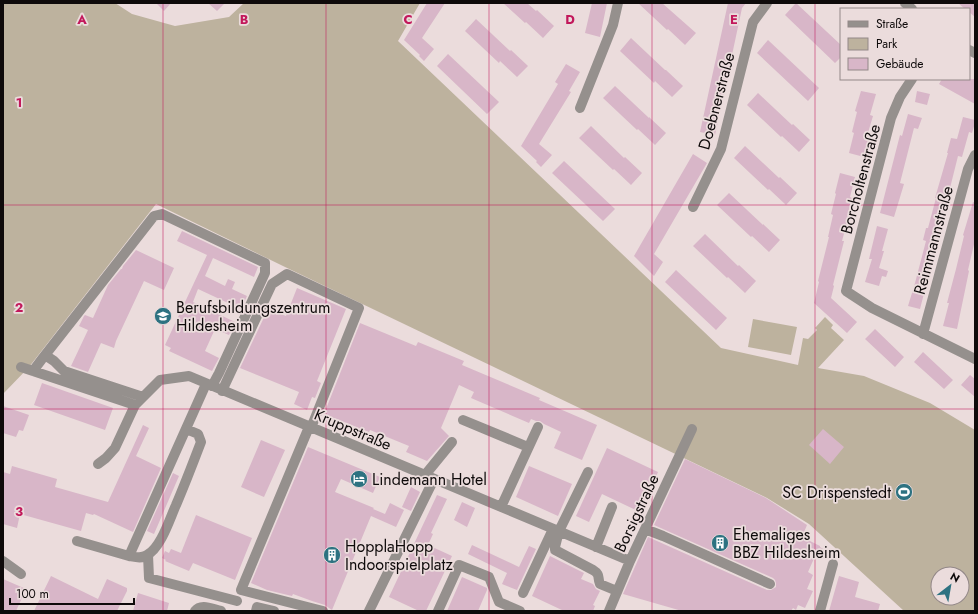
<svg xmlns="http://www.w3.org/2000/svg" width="978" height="614" font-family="Jost,sans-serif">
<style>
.green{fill:#bdb29e;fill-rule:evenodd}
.building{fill:#d8b6c8}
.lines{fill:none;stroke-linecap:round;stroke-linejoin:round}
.minor{stroke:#95908d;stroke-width:10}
.grid{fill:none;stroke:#c2185b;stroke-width:1;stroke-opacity:0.55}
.labels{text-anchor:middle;stroke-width:3.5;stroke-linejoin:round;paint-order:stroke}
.street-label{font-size:16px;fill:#0e0a0a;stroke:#ebdcdc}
.poi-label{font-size:16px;fill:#0e0a0a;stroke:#ebdcdc;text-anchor:start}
.grid-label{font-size:13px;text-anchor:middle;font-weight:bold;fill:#c2185b;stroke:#ebdcdc;stroke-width:3.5;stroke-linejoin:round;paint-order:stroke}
</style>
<rect width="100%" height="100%" fill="#ebdcdc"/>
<!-- green -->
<path class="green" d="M3 3H115L132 14 175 26 229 17 244 3H420L398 41 721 348 798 365 803 338 808 339 817 330 815 328 825 317 833 325 831 328 844 340 818 368 864 376 930 403 975 430V611H904L809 524 767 498 283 266 156 204 29 367 3 394ZM938 574H962V598H938Z
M753 319 797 327 791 355 748 347Z"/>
<!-- building -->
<path class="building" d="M156 3H171L164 11Z
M208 3H225L217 11Z
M427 3H445L422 38 434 49 424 61 419 56 420 55 404 40Z
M503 3H527L536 11 537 10 554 26 543 38 526 22 525 23Z
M592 3H607L600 37 585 33Z
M638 3H662L696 33 685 45 668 29 667 30Z
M728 3H746L742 8 715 135 700 132Z
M796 3 841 45V57L835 63 785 15Z
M958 3H975V17L969 12V9H965Z
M476 19 510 51 511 50 528 66 517 77 500 61 499 63 465 31Z
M631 38 665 70H666L683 86 672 97 655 81 654 83 620 51Z
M768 40 819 88 808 101 757 53Z
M448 54 499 102 487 114 437 66Z
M566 64 580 72 569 91 571 92 539 144 552 155 541 167 536 162 537 161 521 146 558 84 555 82Z
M942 79H975V104L939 84Z
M615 86 649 118V117L666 133 655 145 638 129 637 130 603 98Z
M861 91 876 94 870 115 873 116 867 136H869L864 157 849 153 854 133 852 132 857 112 855 111Z
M917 91 930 94 927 105 915 102Z
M758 93 792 125 793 124 810 140 799 152 782 136 781 137 747 105Z
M908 114 922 118 918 129 914 128 900 183 904 184 894 217 880 213 900 135 902 136Z
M963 117 975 120V123L972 133 969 132 962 157 958 156 934 252 928 274H929L920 309 908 306 915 283 926 241 923 240 926 228H928L936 198H935L948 153H947L951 138 957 139Z
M591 126 624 158 625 157 642 173 631 185 614 169 613 170 579 138Z
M745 146 779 178 780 177 797 193 786 205 769 189 768 190 734 158Z
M693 154 707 163 654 254 663 262 654 276 634 256Z
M564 161 615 209 603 221 552 173Z
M840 173 855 177 850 197 852 198 847 218 848 219 842 241H844L833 285 834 286 831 298 857 322 847 333 814 303 819 282 818 281 829 237H828L833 215 831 214 836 194 835 193Z
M729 193 763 225V224L780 240 769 252 752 236 751 237 717 205Z
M973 202 975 203V240L968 270 969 271 957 329 943 326 949 303H947L956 269 964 236 963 235Z
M877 226 888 229 882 251H884L879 268 888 271 886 277 882 276 879 286 865 282 872 259H869Z
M182 231 258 267 254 277 213 258 205 276 225 286 228 279 235 282 232 289 247 296 241 309 198 289 193 302 235 322 229 335 215 329 205 351 219 358 212 371 169 351 171 348 165 345 207 255 177 241Z
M705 234 738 266 739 265 756 281 745 293 728 277 727 278 693 246Z
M136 250 174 268 164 290 144 281 116 341 114 348 101 343 88 372 71 366 88 330 79 326 84 316 85 315 93 318 108 285 121 269H122L123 266Z
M676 270 727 318 716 330 665 282Z
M297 288 346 309 317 381 321 383 315 398 312 397 307 410 294 404 299 392 240 368 268 309 286 316Z
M360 323 416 346 418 342 464 361 462 365 540 398 539 400 597 425 582 460 554 448 561 432 544 424 540 421H536L531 419 529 423 471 398 474 392 459 385 441 428 449 436 427 461 406 452 409 446 370 430 369 432 324 414Z
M875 329 904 357 895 367 865 339Z
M923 352 953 380 944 389 914 362Z
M970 375 975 379V397L961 385Z
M42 383 113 408 105 430 34 405Z
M3 406 29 415 23 431 19 430 16 437 3 433Z
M143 425 149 428 136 456 161 468 133 532 94 514 93 515 86 513 81 531 20 514 17 528 3 524V472L10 474 12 466 57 479 55 487 108 502Z
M823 429 844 447 830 464 809 445Z
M261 440 285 450 264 497 241 487Z
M308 447 380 477 373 493 341 479 335 492 374 508 373 509 385 514 390 503 404 510 396 527 371 516 332 610 329 608 325 605 312 601 293 594 292 596 267 590 251 583Z
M607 448 658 472 640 512 602 494 589 522 576 516Z
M685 459 766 498 807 525 802 537 820 546V547L823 549 820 556 816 554 808 572 813 575 807 589 813 591 805 608 798 605 796 610 793 608 791 611H682L623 594 648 537 767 590H771L776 587V583L775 580 773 578 654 525Z
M529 466 572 484 558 516 516 497Z
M173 473 179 476 154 534 147 531Z
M411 487 420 492 411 511 402 507Z
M437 495 447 499 431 533 433 534 428 545 452 556 426 611H419L389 597Z
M462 502 475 508 467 527 454 520Z
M196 515 252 538 235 580 193 563 189 571 165 561 166 560 162 558 165 551 169 553 171 549 181 553Z
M472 545 519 567 529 546 536 549 517 590 502 584 507 573 468 554Z
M550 556 584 573 581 579 593 584 596 589 600 591 593 605 595 606 593 611H564L532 596Z
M51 576 98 599 107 579 127 588V591L117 611H34Z
M839 576 859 582 855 597 880 604 878 611H829Z
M462 577 487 588V590L478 611H447Z
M3 579 26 589 16 611H3Z
M138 593 169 603 167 611H133Z"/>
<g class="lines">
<!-- minor -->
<path class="minor" d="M905 3 912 9
M969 50 975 53
M912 79 900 97 891 118 846 291 872 308 975 359
M580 108 613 25 618 3
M693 207 721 149 753 22 767 3
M923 334 968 169 975 155
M45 355 54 361 64 371 143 397
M21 367 135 405
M33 371 42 359 154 216 162 214 265 263V273L219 373 212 386
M222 391 272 284 287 274 359 308 311 428
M463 420 528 447
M309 427 241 590 323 611
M98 464 106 458 115 448 135 405 160 380 189 376 630 561
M588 472 559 531 555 547V550L557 551 593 570C601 575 597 577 600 584L617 591
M425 475 452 442
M501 507 538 427
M645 529 663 536 770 584
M77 541 129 556 206 384
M596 547 612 507
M148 555 149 578 237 601
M129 556C135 557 142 559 147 555 161 548 170 518 176 505 185 484 193 463 201 442L198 434 186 429
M3 561 21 574
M523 593 553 529
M195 611C201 603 212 609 221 611
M256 611 257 607 274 611
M369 611 434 479
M438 611 459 565 489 577 499 602 520 611
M609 611 630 561 692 429
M820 611 833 564"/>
</g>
<!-- grid -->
<path class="grid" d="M163 3V611M326 3V611M489 3V611M652 3V611M815 3V611M3 205H975M3 409H975"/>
<!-- icons -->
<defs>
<symbol id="school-disc" viewBox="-11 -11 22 22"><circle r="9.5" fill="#2d7281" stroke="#ebdcdc"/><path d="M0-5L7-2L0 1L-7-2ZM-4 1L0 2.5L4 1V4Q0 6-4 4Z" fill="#fff"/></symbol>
<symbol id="hotel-disc" viewBox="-11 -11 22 22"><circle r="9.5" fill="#2d7281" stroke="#ebdcdc"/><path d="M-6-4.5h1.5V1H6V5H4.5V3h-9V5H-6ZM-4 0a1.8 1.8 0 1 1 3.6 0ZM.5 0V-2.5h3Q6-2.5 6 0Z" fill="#fff"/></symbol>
<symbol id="stadium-disc" viewBox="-11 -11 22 22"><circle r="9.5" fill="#2d7281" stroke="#ebdcdc"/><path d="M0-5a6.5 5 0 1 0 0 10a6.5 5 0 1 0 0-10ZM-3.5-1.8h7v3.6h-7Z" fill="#fff"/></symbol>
<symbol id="building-disc" viewBox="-11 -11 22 22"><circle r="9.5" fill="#2d7281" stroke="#ebdcdc"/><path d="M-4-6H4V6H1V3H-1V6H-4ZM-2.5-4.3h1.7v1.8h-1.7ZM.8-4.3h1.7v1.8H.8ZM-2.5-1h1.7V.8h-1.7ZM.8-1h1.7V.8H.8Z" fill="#fff"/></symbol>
</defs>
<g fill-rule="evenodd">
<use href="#school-disc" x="153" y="306" width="20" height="20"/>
<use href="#hotel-disc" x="349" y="469" width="20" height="20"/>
<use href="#stadium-disc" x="894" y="482" width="20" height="20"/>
<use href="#building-disc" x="710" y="533" width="20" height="20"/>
<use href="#building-disc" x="322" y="545" width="20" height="20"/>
</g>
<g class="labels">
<!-- street labels -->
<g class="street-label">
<text transform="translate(716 101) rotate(-75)" y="6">Doebnerstraße</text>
<text transform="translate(860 179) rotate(-75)" y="6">Borcholtenstraße</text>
<text transform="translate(933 240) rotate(-75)" y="6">Reimmannstraße</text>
<text transform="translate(353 429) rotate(23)" y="6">Kruppstraße</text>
<text transform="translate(636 513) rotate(-65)" y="6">Borsigstraße</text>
</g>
<!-- poi labels -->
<g class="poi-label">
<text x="176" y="313">Berufsbildungszentrum<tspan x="176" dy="18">Hildesheim</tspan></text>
<text x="372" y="485">Lindemann Hotel</text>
<text x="891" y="498" text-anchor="end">SC Drispenstedt</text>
<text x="733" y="540">Ehemaliges<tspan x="733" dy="18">BBZ Hildesheim</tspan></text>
<text x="345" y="552">HopplaHopp<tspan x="345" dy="18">Indoorspielplatz</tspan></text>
</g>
</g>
<g class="grid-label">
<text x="82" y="24">A</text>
<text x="244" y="24">B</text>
<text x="408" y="24">C</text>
<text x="570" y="24">D</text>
<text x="734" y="24">E</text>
<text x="19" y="107">1</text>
<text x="19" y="312">2</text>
<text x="19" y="516">3</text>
</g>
<!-- border -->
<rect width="978" height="614" fill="none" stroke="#0e0a0a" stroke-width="8"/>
<!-- legend -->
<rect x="840" y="8" width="130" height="72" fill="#ebdcdc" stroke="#938888"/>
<rect x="848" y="21" width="20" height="6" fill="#95908d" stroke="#938888"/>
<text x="876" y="28" font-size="12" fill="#0e0a0a">Straße</text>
<rect x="848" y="38" width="20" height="12" fill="#bdb29e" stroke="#938888"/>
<text x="876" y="48" font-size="12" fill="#0e0a0a">Park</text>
<rect x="848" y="58" width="20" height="12" fill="#d8b6c8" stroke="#938888"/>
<text x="876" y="68" font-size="12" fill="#0e0a0a">Gebäude</text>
<!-- north arrow -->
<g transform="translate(950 586) rotate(31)"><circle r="19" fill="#ebdcdc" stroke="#938888"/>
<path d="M0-3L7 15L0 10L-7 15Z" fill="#2d7281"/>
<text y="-6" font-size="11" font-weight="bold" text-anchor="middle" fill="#0e0a0a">N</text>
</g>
<!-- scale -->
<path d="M10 598v6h124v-6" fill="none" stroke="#0e0a0a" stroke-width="2"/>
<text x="16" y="598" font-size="12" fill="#0e0a0a" stroke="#ebdcdc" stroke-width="3" paint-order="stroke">100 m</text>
</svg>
